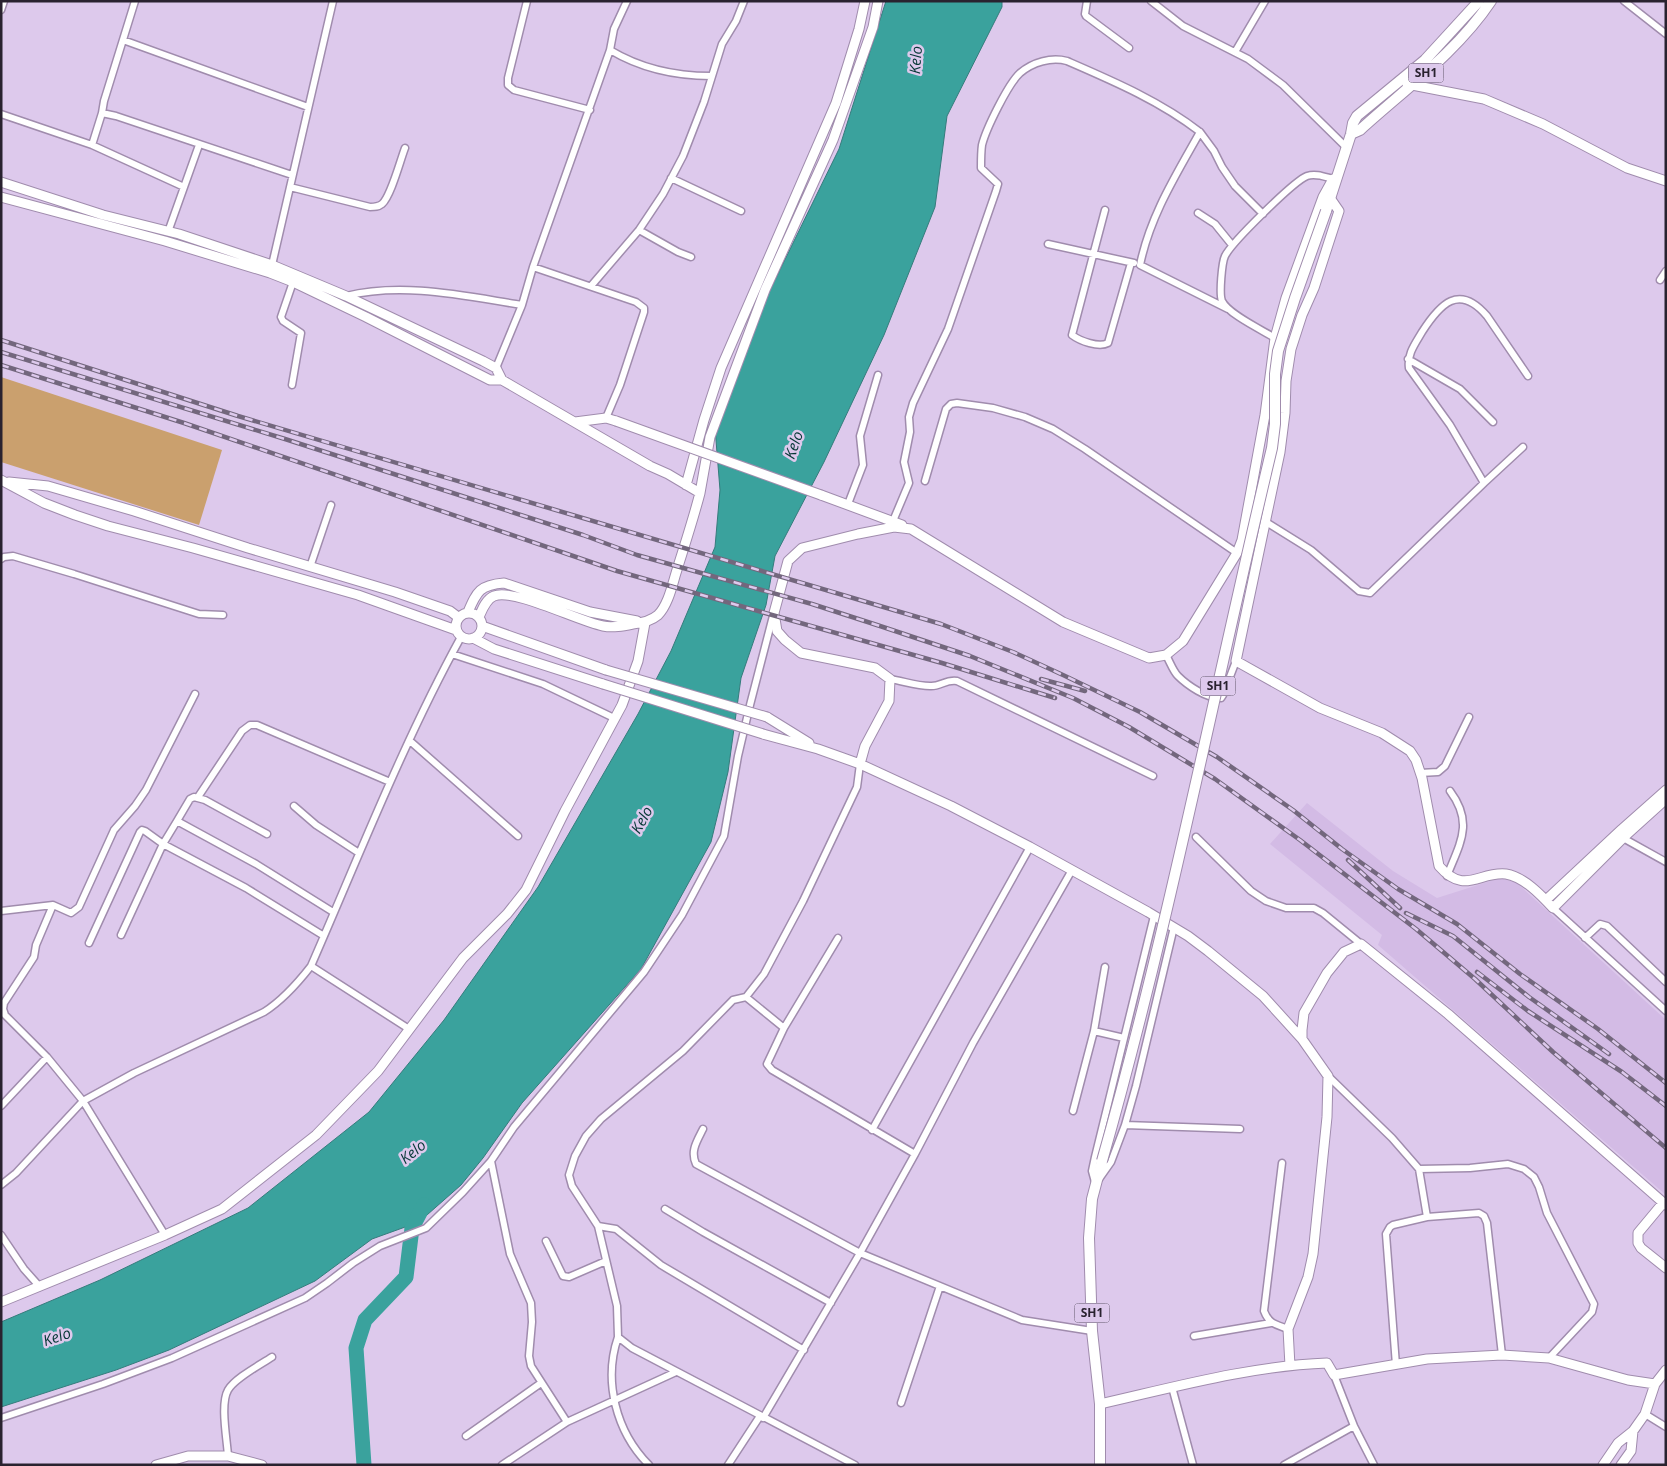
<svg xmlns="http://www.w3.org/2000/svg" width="1667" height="1466" font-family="'Open Sans',sans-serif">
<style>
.built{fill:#d3bbe5}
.green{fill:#caa06e}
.water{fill:#3aa29d;stroke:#357c7c}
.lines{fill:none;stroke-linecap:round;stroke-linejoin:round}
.river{stroke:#3aa29d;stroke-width:15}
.street-casing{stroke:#a08cad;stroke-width:9}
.secondary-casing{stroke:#a08cad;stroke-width:11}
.primary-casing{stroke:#a08cad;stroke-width:12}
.street{stroke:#fff;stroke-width:6}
.secondary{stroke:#fff;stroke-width:9}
.primary{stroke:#fff;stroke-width:10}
.rail-casing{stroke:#73677d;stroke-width:4.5}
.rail{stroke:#ddc9ec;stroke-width:2.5;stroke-dasharray:8;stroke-linecap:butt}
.secondary-bridge-casing{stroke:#a08cad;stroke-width:11;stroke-linecap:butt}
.primary-bridge-casing{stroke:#a08cad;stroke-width:12;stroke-linecap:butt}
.secondary-bridge{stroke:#fff;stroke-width:9}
.primary-bridge{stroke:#fff;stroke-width:10}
.labels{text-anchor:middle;stroke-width:5;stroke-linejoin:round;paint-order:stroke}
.shield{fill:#ddc9ec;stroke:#5f5468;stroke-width:1}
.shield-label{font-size:12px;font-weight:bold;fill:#29222f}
.water-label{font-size:15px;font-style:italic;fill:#053735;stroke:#ddc9ec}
</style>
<rect width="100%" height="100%" fill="#ddc9ec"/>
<!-- built -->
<path class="built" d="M1307 803 1393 871 1437 898 1500 878 1517 883 1666 1020V1195L1378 945 1382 935 1270 844Z"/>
<!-- green -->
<path class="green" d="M1 377 222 450 199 525 1 462Z"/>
<!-- water -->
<path class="water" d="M886 1H1002V7L947 116 935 207 884 335 824 462 775 556 766 605 741 678 728 772 711 842 641 969 522 1103 483 1158 461 1185 419 1222 372 1239 315 1281 169 1350 116 1370 1 1407V1322L100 1280 248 1208 369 1112 444 1020 538 887 638 714 671 651 715 547 720 490 715 428 751 329 839 149Z"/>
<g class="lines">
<!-- river -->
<path class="river" d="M364 1465 356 1348 365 1320 406 1277 412 1228 424 1205"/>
<defs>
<path id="street" d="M135 1 104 101 102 113 116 116 292 175
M527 1 508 78V85L514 90 590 110
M1087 1 1085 14 1086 16 1129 48
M1151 1 1183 26 1248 59 1283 85 1346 147
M1624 1 1666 34
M1 10 4 1
M123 40 308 107
M610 50C640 68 676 76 711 76
M1235 52 1265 1
M1 114 92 145 102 113
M1200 132 1214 151 1222 167 1235 186 1263 214
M92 145 184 187
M671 178 741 211
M290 187 370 207C375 207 378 207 382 204 391 196 400 161 405 148
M1105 210 1072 335C1080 341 1099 348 1108 343L1131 263
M1198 213 1215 224 1232 245
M639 230 678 252 691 257
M168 232 199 145
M1048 244 1134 263
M272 265 333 1
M533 267 636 302 644 308V312L620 385 606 418
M1660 280 1666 271
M591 286 639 230 663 194 683 156 704 102 722 44 736 21 744 1
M346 296C404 282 464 296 522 305
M1275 338C1262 330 1228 314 1222 301 1219 294 1222 262 1225 256 1232 242 1294 181 1307 176 1316 173 1325 177 1333 179
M1408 359 1460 389 1493 422
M496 368 522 305 533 267 610 50 614 29 627 1
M292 385 301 333 283 321 281 317 293 282
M925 481 946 409 951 404 957 403 993 408 1025 417 1053 429 1085 449 1237 553
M1484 483 1450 425 1409 368C1407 354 1415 344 1422 332 1440 304 1459 283 1487 316L1528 376
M848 504 863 465 860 436 878 375
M893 521 909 483 904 462 910 432 909 417 913 403 948 329 996 191 998 184 981 168C981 161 981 152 982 145 986 129 1008 84 1020 73 1033 62 1051 57 1067 61 1113 81 1160 101 1200 132 1176 175 1150 216 1140 265L1228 309
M1266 522 1311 550 1359 591 1370 593 1484 483 1523 447
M1 559 4 557 13 556 74 574 199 614 223 615
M310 567 331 505
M452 654 543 684 614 718
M1166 655C1170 662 1173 671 1178 676 1187 685 1207 699 1221 698L1223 695 1236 661
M890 679C903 681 917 686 930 686 940 687 946 679 957 681L1153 776
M410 741 518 836
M1420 773 1438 772 1445 766 1469 717
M198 797 242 731 250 725H257L390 782
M294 806 316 825 359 853
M177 821 190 799 194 797 205 800 267 834
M1196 837 1251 891 1266 901 1286 908H1314L1323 913 1361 944
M1623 838 1666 862
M1447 876C1460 843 1474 823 1450 791
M1553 908 1666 1011
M1 911 53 905
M121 935 163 844 246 888 324 936
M838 938 784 1028 767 1064 772 1070 915 1154
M1585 938 1600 924 1607 926 1666 982
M89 943 140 832 142 830 145 831 163 844 177 821 256 864 333 912
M311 966 409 1029
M746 997 784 1028
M1094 1031 1124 1038
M1328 1076 1392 1138 1419 1169 1427 1217
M1 1106 47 1057
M1073 1111 1094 1031 1105 967
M1125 1125 1136 1086 1174 927
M703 1129C697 1141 690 1151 696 1164L860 1253 1022 1320 1092 1331
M872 1130 1030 847
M491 1161 510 1254 531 1303 532 1322 529 1356 531 1366 567 1422
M1282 1163 1264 1311C1269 1324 1275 1324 1288 1329
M1419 1169 1470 1168 1508 1164 1524 1169 1534 1177 1539 1187 1547 1213 1594 1304 1592 1312 1549 1358
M1099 1179 1111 1162 1125 1125 1240 1129
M1095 1182 1092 1171 1095 1157 1154 916
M1 1185 16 1173 83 1101 134 1073 264 1012C283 1000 297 984 311 966 359 856 403 743 461 637
M665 1209 703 1232 831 1303
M598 1226 616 1229 661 1265 804 1350
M1 1235 24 1269 40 1287
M165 1235 83 1101 47 1057 5 1015 3 1009 4 1003 34 957 36 945 53 905 71 913 79 907 114 830 135 806 146 790 195 694
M546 1241 563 1276 569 1277 606 1261
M1194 1336 1271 1323
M618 1337C603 1381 616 1432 649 1465
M1396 1365 1386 1234 1390 1227 1393 1225 1427 1217 1479 1213 1484 1216 1487 1223 1502 1355
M1334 1375 1354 1426 1374 1465
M1172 1387 1193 1465
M901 1403 940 1286
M1645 1414 1666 1427
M1 1418 103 1384 172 1358 305 1298 327 1283 353 1263 380 1246 426 1228 463 1192 491 1161 514 1127 644 972 682 915 724 836 738 756 750 705 773 616
M763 1418 860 1253 915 1154 973 1043 1072 870
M466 1436 541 1383
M228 1456C227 1439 220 1404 228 1390 235 1378 260 1365 272 1357
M502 1465 567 1422 676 1372
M728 1465 760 1416
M855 1465 632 1348 618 1337 617 1306 598 1226 572 1186 569 1175 575 1156 586 1136 601 1119 683 1051 733 1000 746 997 764 974 803 901 857 787 860 764
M1284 1465 1354 1426"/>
<path id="secondary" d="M1407 84 1484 99 1543 124 1627 168 1666 181
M1 182 103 215 179 234 272 265 346 296 483 361 496 368 502 380
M1 197 165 241 270 273 293 282 366 317 490 380H502L650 466 668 474 700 493C693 520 684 547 676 573 672 586 668 605 658 615 651 621 642 623 633 624 623 626 613 628 603 626 578 621 514 588 494 596 486 599 482 610 479 617
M1330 198 1339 211 1314 288 1302 315 1291 349 1286 381 1285 413 1280 452 1236 661 1320 708 1382 733 1410 751 1416 760 1422 778 1439 866C1465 896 1479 871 1506 874 1524 877 1541 895 1553 908L1623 838 1666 799
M575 422 606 418 616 421
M1 480 44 503 75 515 108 526 193 548 358 595 456 630
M9 482 48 486 134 511 248 548 395 592 450 611 458 617
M686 485 704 420 721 368 836 103 859 29 865 1
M700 493 710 437 765 290 833 140 873 27 878 1
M821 495 902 525
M468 612C477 591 480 585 504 583L590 612 637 621
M456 626a13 13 0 1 1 26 0a13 13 0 1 1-26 0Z
M482 626 606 670
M473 638 494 649 603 684
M767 717 809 743
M763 734 818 749 860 764 951 806 1030 847 1148 912 1188 936 1208 951 1263 996 1302 1039
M860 764 865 746 889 701 890 679 875 668 801 653 785 640 777 631 774 613 788 561 802 548 858 534 894 527 911 529 1063 622 1149 658 1166 655 1183 641 1237 553 1242 540 1265 415 1275 338 1286 298 1323 197 1333 179
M1546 900 1622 829 1666 790
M1663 1203 1638 1233V1243L1641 1248 1666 1268
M1 1302 165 1235 222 1209 316 1135 378 1071 463 958 507 914 526 890 565 811 622 705 638 661 645 623
M1290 1366 1288 1329 1308 1277 1313 1254 1327 1117 1328 1076 1302 1039V1030L1304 1013 1327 973 1344 952 1361 944 1448 1014 1666 1205
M1100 1404C1175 1387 1250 1366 1327 1363L1334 1375 1427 1359 1502 1355 1549 1358 1628 1380 1655 1384
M156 1465 188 1456H228L262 1465
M1603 1465 1618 1443 1633 1431 1645 1414 1655 1384 1666 1370
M1621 1465 1631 1451 1633 1431"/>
<path id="primary" d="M1351 134 1360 130C1405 89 1457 52 1491 1
M1326 211 1351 134 1353 123 1357 116 1425 60 1479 1
M1100 1465V1404L1092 1331 1089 1238 1092 1199 1102 1161"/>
</defs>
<!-- street casing -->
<use href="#street" class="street-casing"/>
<!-- secondary casing -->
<use href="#secondary" class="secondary-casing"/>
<!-- primary casing -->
<use href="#primary" class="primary-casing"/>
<!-- street -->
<use href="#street" class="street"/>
<!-- secondary -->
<use href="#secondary" class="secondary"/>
<!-- primary -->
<use href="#primary" class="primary"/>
<defs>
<path id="rail" d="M1 340 238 416 941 624 1013 652 1063 675 1140 712 1217 757 1293 810 1342 849 1398 889 1457 924 1520 974 1598 1029 1666 1083
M1 352 285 439 583 535 637 555 812 604 880 626 970 656 1073 698 1129 727 1215 779 1300 840 1416 929 1475 979 1553 1052 1666 1148
M1 365 184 423 617 571 942 663 1055 698
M1041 679 1085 691
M1348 860 1400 908
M1406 913 1453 936 1529 997 1609 1054
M1477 972 1528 1011 1622 1072 1666 1106"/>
</defs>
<!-- rail casing -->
<use href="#rail" class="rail-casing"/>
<!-- rail -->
<use href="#rail" class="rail"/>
<defs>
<path id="secondary-bridge" d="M616 421 821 495
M606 670 767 717
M603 684 763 734"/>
<path id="primary-bridge" d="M1102 1161C1169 926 1215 686 1272 448L1275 424V374L1278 351 1295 298 1326 211"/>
</defs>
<!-- secondary-bridge casing -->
<use href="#secondary-bridge" class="secondary-bridge-casing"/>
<!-- primary-bridge casing -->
<use href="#primary-bridge" class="primary-bridge-casing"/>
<!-- secondary-bridge -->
<use href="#secondary-bridge" class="secondary-bridge"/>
<!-- primary-bridge -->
<use href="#primary-bridge" class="primary-bridge"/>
</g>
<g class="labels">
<!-- shield labels -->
<g class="shield">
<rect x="1408.5" y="63.5" width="35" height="19" rx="4"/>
<rect x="1200.5" y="676.5" width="35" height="19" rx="4"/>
<rect x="1074.5" y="1303.5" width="35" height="19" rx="4"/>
</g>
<g class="shield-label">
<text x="1426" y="77">SH1</text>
<text x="1218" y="690">SH1</text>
<text x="1092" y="1317">SH1</text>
</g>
<!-- water labels -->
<g class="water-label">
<text transform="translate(916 60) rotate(-86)" y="5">Kelo</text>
<text transform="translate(794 445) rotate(-70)" y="5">Kelo</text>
<text transform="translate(642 820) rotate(-61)" y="5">Kelo</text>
<text transform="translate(413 1152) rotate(-39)" y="5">Kelo</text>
<text transform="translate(57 1337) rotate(-19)" y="5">Kelo</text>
</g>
</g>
<!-- border -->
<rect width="1667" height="1466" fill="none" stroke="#29222f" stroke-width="5"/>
</svg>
